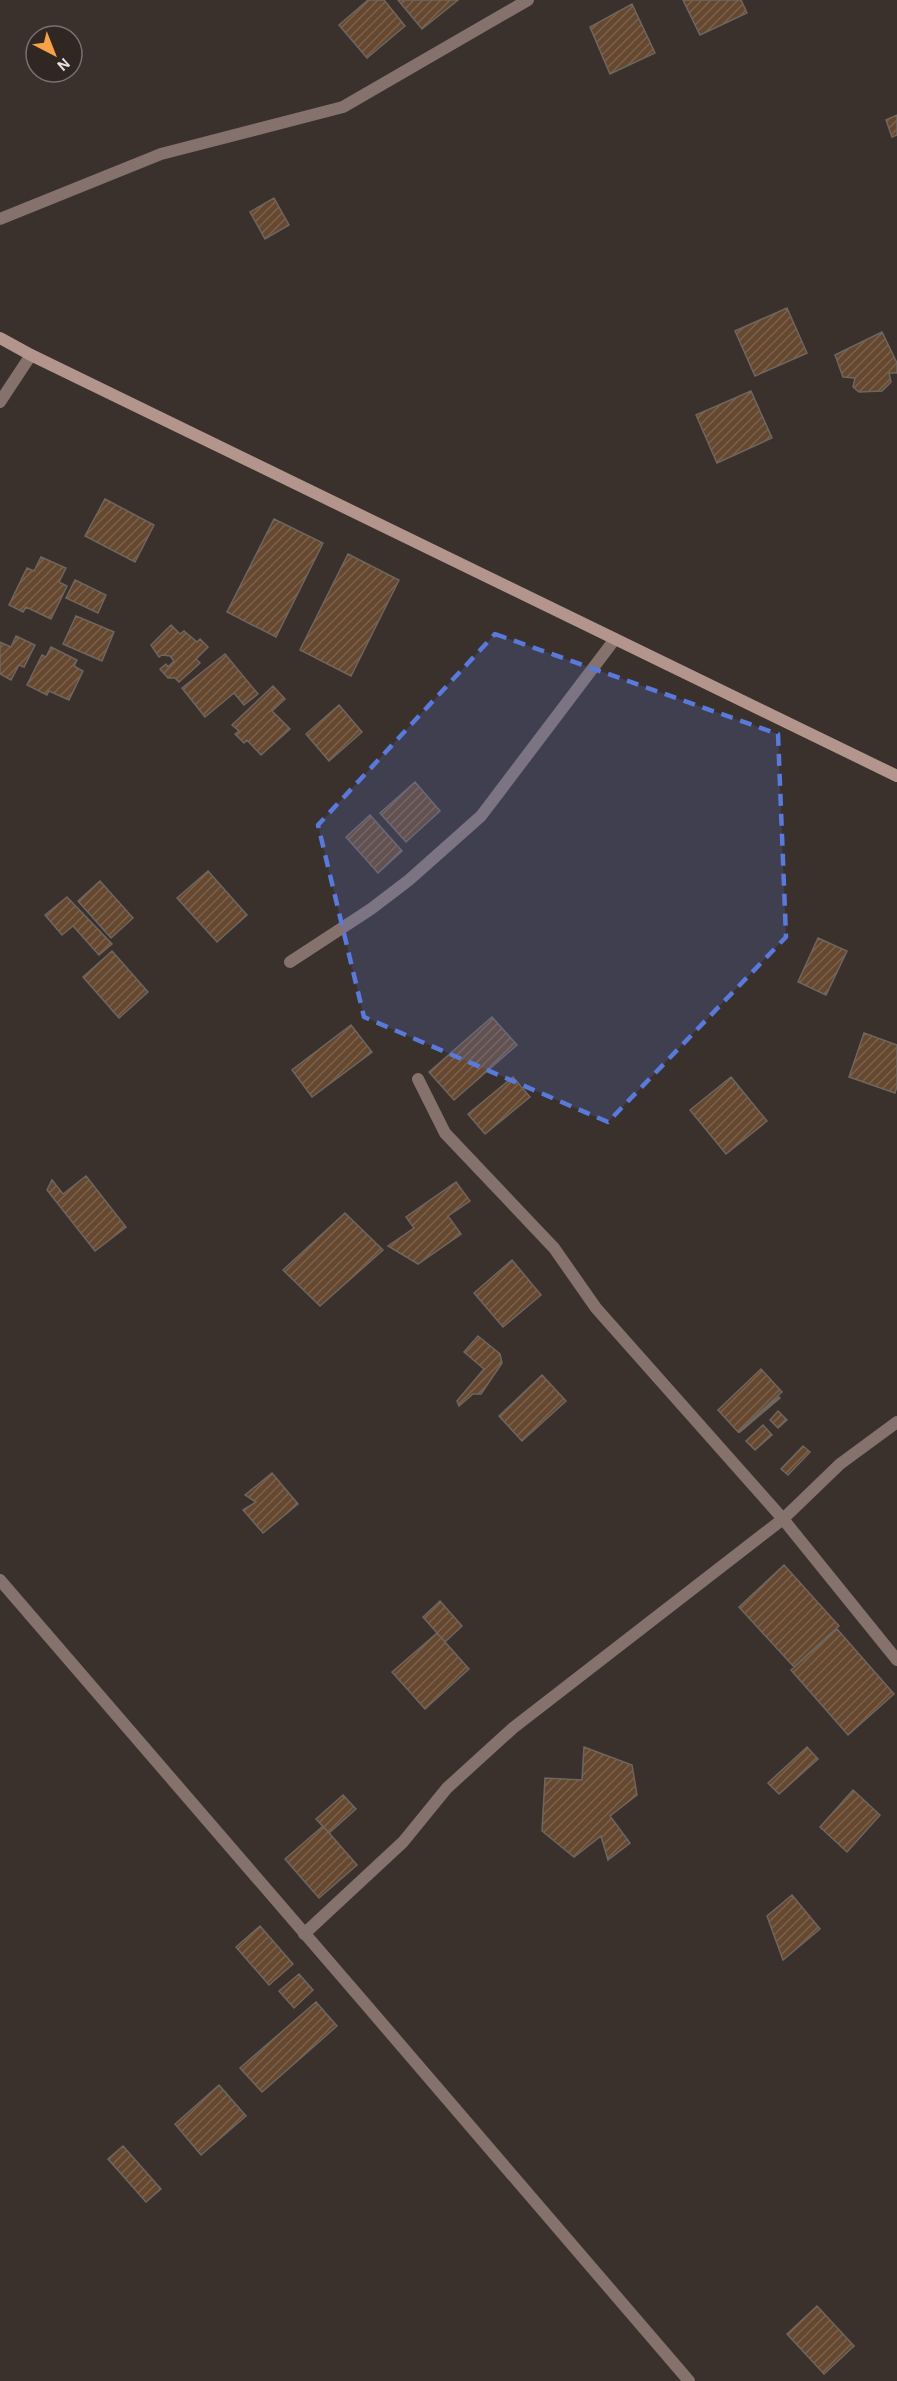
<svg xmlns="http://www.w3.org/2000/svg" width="897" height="2381" font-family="'Alegreya Sans',sans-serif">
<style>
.building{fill:url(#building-hatch);stroke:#6e665f;stroke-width:1.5}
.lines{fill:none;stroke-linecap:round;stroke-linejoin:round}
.minor{stroke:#85726d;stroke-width:12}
.tertiary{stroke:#85726d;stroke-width:12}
.secondary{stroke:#b3958e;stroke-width:12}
.marked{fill:#597ada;fill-opacity:0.2;stroke:#597ada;stroke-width:4.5;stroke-dasharray:12 8;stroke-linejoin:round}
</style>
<defs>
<pattern id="building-hatch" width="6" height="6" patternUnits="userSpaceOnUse" patternTransform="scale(1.5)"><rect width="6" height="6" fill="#65482f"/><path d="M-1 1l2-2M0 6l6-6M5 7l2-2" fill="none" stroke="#7b624d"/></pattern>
</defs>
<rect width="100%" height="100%" fill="#3a312d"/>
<!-- building -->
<path class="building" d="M368 0H384L405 26 367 58 339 25Z
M398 0H458L422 29Z
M683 0H741L747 13 700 35Z
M632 4 655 53 610 74 590 27Z
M897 115V135L892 137 886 120Z
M274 198 289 225 265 239 250 212Z
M787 308 807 353 755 376 735 331Z
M882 332 897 363V373H889L891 382 882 391 859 392 853 387 855 378 843 377 835 355Z
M751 391 772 438 717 463 696 415Z
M105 499 154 525 135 562 85 536Z
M274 519 323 543 276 637 227 612Z
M348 554 399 580 351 676 300 650Z
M41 557 66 568 59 582 67 586 51 619 26 607 23 612 9 605 27 568 34 571Z
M75 580 106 595 98 613 66 598Z
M76 616 114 632 102 661 63 644Z
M171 625 180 634 184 631 197 642 200 639 208 647 196 659 200 663 179 682 175 678H168L160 669 166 664 168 667 174 661 170 656 162 655 159 657 151 645Z
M16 636 35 645 24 667 19 665 11 680 0 674V642L11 647Z
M51 647 77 660 74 666 83 671 69 700 49 691 47 695 27 685 42 655 46 657Z
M225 654 258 694 244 705 234 693 205 717 182 688Z
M273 686 285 699 272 711 290 729 261 755 247 740 244 743 235 734 239 731 232 725Z
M339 705 362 732 329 761 306 734Z
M415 782 440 811 406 842 380 813Z
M370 815 402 851 378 873 346 837Z
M370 815 402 851 378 873 346 837Z
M208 871 247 915 217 942 177 898Z
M100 881 133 918 111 938 78 901Z
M67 897 112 944 99 955 73 926 62 935 45 915Z
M818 938 847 951 826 995 798 982Z
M112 951 148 992 119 1018 83 977Z
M492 1017 517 1045 454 1100 429 1072Z
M351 1025 372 1052 312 1097 292 1070Z
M864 1033 897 1045V1086L895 1093 849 1077Z
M513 1077 530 1097 485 1134 468 1114Z
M731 1077 767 1121 726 1154 690 1110Z
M86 1176 126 1227 95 1251 47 1190 52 1180 63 1194Z
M456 1182 470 1201 448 1216 461 1234 418 1264 388 1246 414 1228 406 1217Z
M345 1213 383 1250 320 1306 283 1270Z
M512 1260 541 1295 503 1327 474 1293Z
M478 1336 500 1354 502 1363 481 1394H473L459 1406 457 1401 484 1369 464 1352Z
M761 1369 782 1392 738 1432 718 1410Z
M542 1375 566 1401 522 1441 499 1416Z
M779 1397 780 1398 740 1432 739 1431Z
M778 1411 787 1420 778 1428 770 1420Z
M763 1425 772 1435 755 1450 746 1441Z
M803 1446 810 1452 788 1475 781 1469Z
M272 1473 298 1504 263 1533 243 1510 256 1502 245 1495Z
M784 1565 839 1626 794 1667 739 1607Z
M440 1601 462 1626 445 1642 423 1617Z
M837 1629 894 1694 848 1735 791 1670Z
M437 1633 469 1669 425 1709 392 1672Z
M584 1747 632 1765 637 1795 610 1816 630 1843 608 1860 601 1836 574 1857 542 1831 545 1778 582 1780Z
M807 1747 818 1759 779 1794 768 1783Z
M853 1790 880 1815 847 1852 820 1827Z
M343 1795 356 1809 329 1833 316 1819Z
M323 1826 357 1865 319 1898 285 1859Z
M792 1895 820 1929 783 1960 767 1916Z
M260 1926 293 1964 269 1985 236 1947Z
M299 1974 313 1990 294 2008 279 1991Z
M316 2002 337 2026 262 2092 240 2068Z
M219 2085 246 2116 201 2155 175 2124Z
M123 2146 161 2189 146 2202 108 2159Z
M817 2306 854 2346 824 2374 787 2334Z"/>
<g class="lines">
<!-- minor -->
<path class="minor" d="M0 219 161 154 343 107 528 0
M0 402 31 355
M290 962 371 909 409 880 481 816 615 639
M418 1079 445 1133 554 1248 596 1308 783 1519 897 1660
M304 1934 403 1842 447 1788 513 1728 783 1519 840 1464 897 1422"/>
<!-- tertiary -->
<path class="tertiary" d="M0 1580C229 1847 461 2113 689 2381"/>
<!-- secondary -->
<path class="secondary" d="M0 338 31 355 897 776"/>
</g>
<!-- marked area -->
<path class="marked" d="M495 634 778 734 786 937 608 1122 364 1017 318 825Z"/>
<!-- north arrow -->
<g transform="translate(54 54) rotate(138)"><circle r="28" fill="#302723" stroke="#79716e" stroke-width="1.5"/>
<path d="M0-4.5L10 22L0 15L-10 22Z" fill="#f6a246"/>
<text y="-9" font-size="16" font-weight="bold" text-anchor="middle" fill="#e6e1de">N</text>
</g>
</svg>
